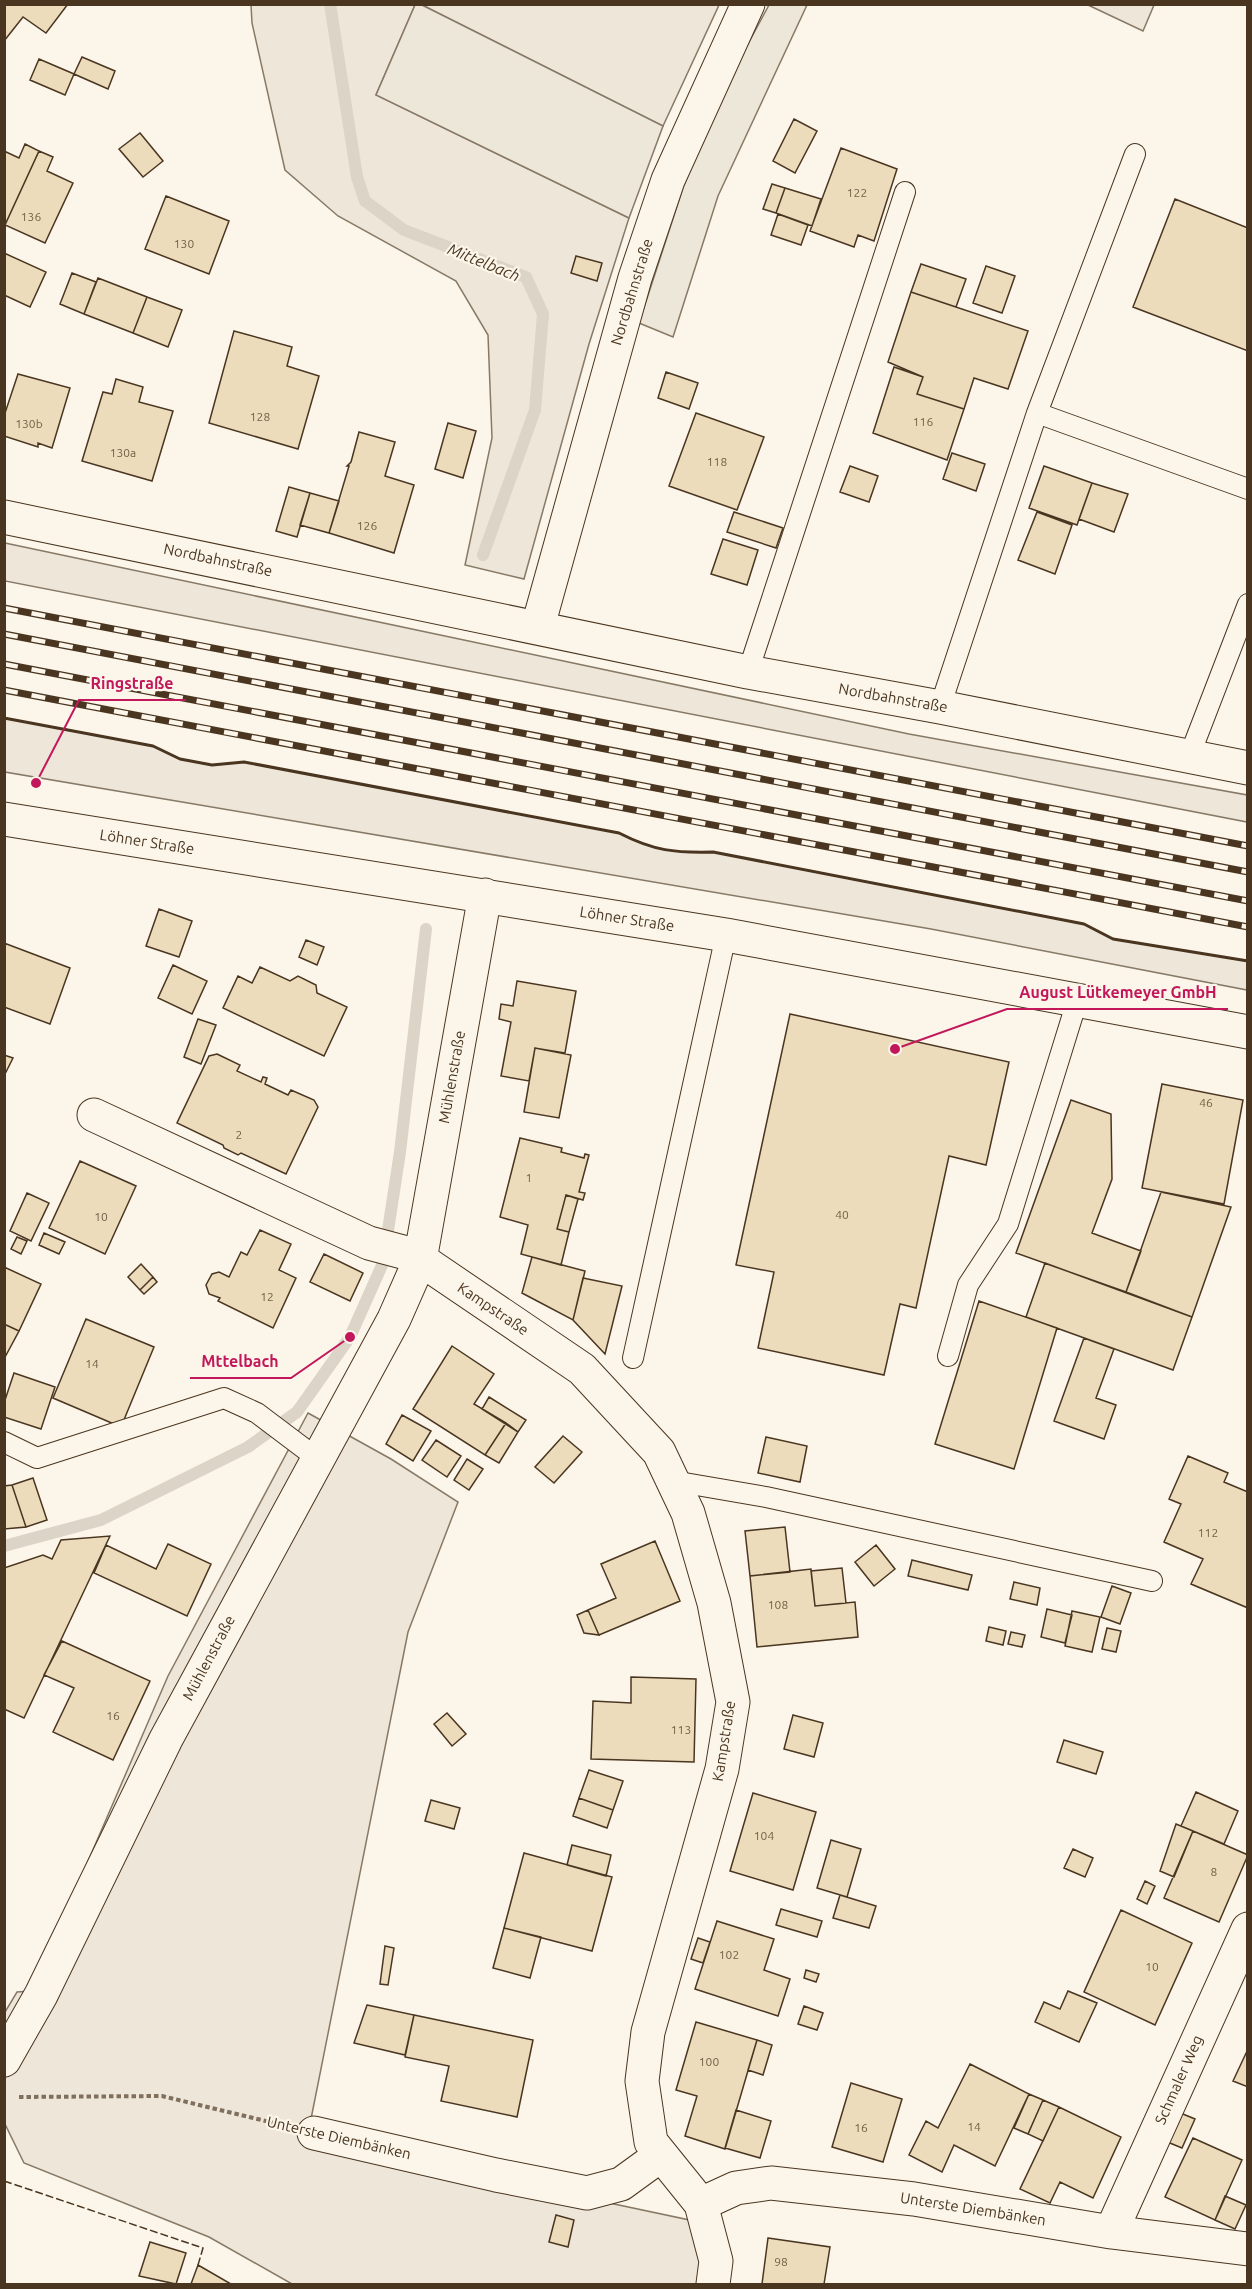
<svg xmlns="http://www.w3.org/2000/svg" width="1252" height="2289" font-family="Ubuntu,sans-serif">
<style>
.green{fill:#ede6d9;stroke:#887966;stroke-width:1.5}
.parking{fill:#ede7d9;stroke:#887966;stroke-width:1.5}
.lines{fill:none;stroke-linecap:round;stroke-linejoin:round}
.stream{stroke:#dcd4c6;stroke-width:12}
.building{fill:#ecdcbc;stroke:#4a3520;stroke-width:1.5}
.lane-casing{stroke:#4a3520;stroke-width:22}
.street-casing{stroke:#4a3520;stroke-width:35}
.path{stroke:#7f6f5c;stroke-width:4;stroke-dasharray:4.5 3;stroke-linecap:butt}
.lane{stroke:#fbf6e9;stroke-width:20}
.street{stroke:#fbf6e9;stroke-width:33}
.rail-casing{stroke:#4a3520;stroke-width:7}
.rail{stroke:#fbf6e9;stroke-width:4.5;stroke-dasharray:14;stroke-linecap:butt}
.fence{stroke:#4a3520;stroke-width:1.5;stroke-dasharray:8 3;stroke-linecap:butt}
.wall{stroke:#4a3520;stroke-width:3}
.labels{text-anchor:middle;stroke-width:4.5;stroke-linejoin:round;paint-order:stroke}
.number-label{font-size:12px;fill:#725f47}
.street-label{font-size:15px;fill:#4a3520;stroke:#fbf6e9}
.water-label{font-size:16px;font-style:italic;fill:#4a3520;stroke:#fbf6e9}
.leader{fill:none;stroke:#c2185b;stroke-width:2}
.callout-dot{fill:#c2185b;stroke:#fbf6e9;stroke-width:2}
.callout-label{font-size:16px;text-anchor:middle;font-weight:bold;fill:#c2185b;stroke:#fbf6e9;stroke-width:4.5;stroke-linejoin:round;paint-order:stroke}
</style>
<rect width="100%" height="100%" fill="#fbf6e9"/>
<!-- green -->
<path class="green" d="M251 5H415L376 95 629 218 589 344 524 579 465 565 492 438 488 335 456 281 338 216 285 170 252 23Z
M422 5 719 4V5L663 126Z
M1088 5 1154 4V5L1143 31Z
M5 543 909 734 1247 795V822L5 581Z
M4 718 153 746 180 759 212 765 244 762 619 833C654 851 675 853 713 852L1084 924 1113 939 1247 961V990L931 929 5 772Z
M308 1413 391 1459 458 1502 408 1632 307 2139 694 2221 704 2284H292L209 2237 24 2163 5 2124V2012L17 1992 32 1991 168 1676Z"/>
<!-- parking -->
<path class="parking" d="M415 5H422L663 126 629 218 376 95Z
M769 5H807L718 196 673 337 639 323 684 185 727 83Z"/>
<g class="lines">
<!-- stream -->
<path class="stream" d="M330 4 357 177 365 201 404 230 526 277 543 314 535 410 483 555
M4 1546 101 1520 248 1447 297 1412 350 1337 383 1263 400 1152 426 929"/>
</g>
<!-- building -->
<path class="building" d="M4 4H68L46 33 23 17 4 41Z
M82 57 115 71 108 89 74 74Z
M39 59 74 74 65 95 30 80Z
M794 119 817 131 795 173 773 161Z
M140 133 163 161 143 177 119 149Z
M25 144 39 151 5 225 4 151 19 158Z
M841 148 897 169 874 241 858 235 854 247 810 231Z
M39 151 53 157 47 171 73 183 45 243 5 225Z
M772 184 785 188 776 213 763 209Z
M785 188 821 199 812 226 776 213Z
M166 196 229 221 209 274 145 249Z
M1175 199 1248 228V351L1133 307Z
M778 214 808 225 801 245 771 235Z
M4 253 46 272 30 307 4 295Z
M576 256 602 263 597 281 571 273Z
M921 264 966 279 956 307 911 292Z
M986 266 1015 276 1002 313 973 303Z
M72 273 96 282 84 314 60 304Z
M98 278 147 297 133 333 84 314Z
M911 292 1028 331 1008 389 974 378 964 409 917 394 923 377 888 362Z
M147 297 182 310 168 347 133 333Z
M234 331 292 347 287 366 319 376 298 449 209 423Z
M894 367 923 377 917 394 964 409 947 460 873 433Z
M666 372 698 383 689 409 658 398Z
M18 374 70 388 52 448 38 443V447L4 436V416Z
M116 379 143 387 139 402 173 411 152 481 82 461 103 392 112 394Z
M696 413 764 437 737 510 669 486Z
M448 423 476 431 463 478 435 469Z
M359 432 395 442 385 476 414 485 394 553 329 533 349 466H347L351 462Z
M952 453 985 464 976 491 943 479Z
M850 466 878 476 869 502 840 492Z
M1044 466 1092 483 1077 525 1029 508Z
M1092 483 1128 494 1114 532 1079 519Z
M289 487 310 493 297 537 276 531Z
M310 493 339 501 329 533 300 525Z
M734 512 783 528 776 548 727 532Z
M1037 512 1072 525 1055 574 1018 560Z
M723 539 758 550 747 585 711 574Z
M159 909 192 921 179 957 146 946Z
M306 940 324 947 317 965 299 957Z
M4 943 70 968 50 1024 4 1007Z
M173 965 207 981 192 1014 158 998Z
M260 967 290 981 298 976 316 985 317 993 347 1007 324 1056 223 1008 238 976 252 983Z
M517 981 576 991 565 1053 535 1048 529 1081 501 1076 511 1022 499 1019 501 1004 513 1006Z
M790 1014 1009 1062 986 1165 949 1156 916 1308 900 1304 884 1375 758 1348 774 1272 736 1265Z
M198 1019 216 1025 201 1064 184 1057Z
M535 1048 571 1055 559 1118 524 1112Z
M217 1054 240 1065 237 1071 261 1082 263 1077 267 1078 265 1084 288 1095 291 1090 314 1100 318 1107 286 1174 241 1153 238 1155 224 1148 223 1145 177 1123 209 1056Z
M4 1055 13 1058 4 1076Z
M1162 1084 1243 1100 1224 1204 1142 1188Z
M1071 1100 1111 1114 1112 1179 1092 1233 1141 1251 1126 1292 1016 1253Z
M520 1138 562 1148 561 1152 584 1158 585 1154 589 1155 579 1192 585 1193 583 1200 566 1195 557 1229 569 1232 561 1265 521 1254 528 1225 500 1217Z
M80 1161 136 1186 105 1254 49 1228Z
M1161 1192 1231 1207 1192 1317 1126 1292Z
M27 1193 49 1203 31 1241 10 1231Z
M566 1195 578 1199 569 1232 557 1229Z
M260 1230 291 1244 279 1270 296 1278 273 1328 218 1301 220 1298 209 1294 206 1285 212 1274 219 1272 229 1277 241 1252 247 1255Z
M44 1233 65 1242 59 1254 39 1245Z
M17 1237 27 1241 21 1254 11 1249Z
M324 1254 363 1273 350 1301 310 1282Z
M532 1257 585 1271 573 1320 522 1293Z
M1045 1263 1192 1317 1173 1370 1026 1317Z
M141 1264 153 1277 140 1290 128 1277Z
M4 1267 41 1284 19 1331 4 1324Z
M153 1277 157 1282 144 1294 140 1290Z
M583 1278 622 1286 605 1354 573 1320Z
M979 1301 1057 1328 1014 1469 935 1444Z
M86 1319 154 1347 121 1427 53 1398Z
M4 1324 19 1331 4 1359Z
M1084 1338 1114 1349 1096 1398 1116 1405 1104 1439 1054 1421Z
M452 1346 494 1374 474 1404 506 1423 485 1455 413 1409Z
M14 1373 55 1387 41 1429 4 1417V1403Z
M489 1397 526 1420 518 1432 482 1409Z
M402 1415 431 1431 413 1461 386 1444Z
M506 1423 518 1432 499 1463 485 1455Z
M563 1436 582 1452 554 1483 535 1467Z
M766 1437 807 1446 800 1482 758 1473Z
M436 1440 461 1456 447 1477 422 1460Z
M1188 1456 1228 1473 1224 1482 1248 1492V1608L1191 1584 1203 1559 1164 1542 1181 1504 1169 1499Z
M467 1459 483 1469 469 1490 454 1480Z
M33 1478 47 1520 26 1527 12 1485Z
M12 1485 26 1527 4 1529V1486Z
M785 1527 790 1572 750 1576 745 1531Z
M110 1536 24 1718 4 1709V1568L43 1555 52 1559 61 1540Z
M655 1541 680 1601 599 1635 588 1610 616 1598 601 1564Z
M168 1544 211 1564 187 1616 94 1573 106 1545 156 1569Z
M876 1545 895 1569 874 1586 855 1562Z
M912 1560 972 1575 968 1590 908 1576Z
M842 1568 846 1603 815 1606 811 1571Z
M811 1569 815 1606 855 1602 858 1637 757 1647 750 1576Z
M1014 1582 1040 1588 1037 1605 1010 1599Z
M1112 1586 1131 1593 1120 1624 1101 1617Z
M1047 1609 1072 1615 1065 1643 1041 1637Z
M588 1610 599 1635 584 1633 577 1615Z
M1072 1611 1100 1617 1092 1652 1065 1646Z
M989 1627 1006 1631 1003 1645 986 1641Z
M1107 1628 1121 1631 1116 1652 1102 1649Z
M1011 1632 1025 1635 1022 1647 1008 1644Z
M62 1641 150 1681 113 1760 53 1732 74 1688 44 1675Z
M631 1677 696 1679 694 1762 591 1759 593 1701 631 1703Z
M447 1713 466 1734 452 1746 434 1724Z
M793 1715 823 1723 814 1757 784 1749Z
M1064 1740 1103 1752 1096 1774 1057 1762Z
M589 1770 623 1781 613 1810 579 1798Z
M1196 1792 1238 1811 1224 1844 1181 1826Z
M753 1793 816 1812 793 1890 730 1871Z
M579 1798 613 1810 607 1828 573 1816Z
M431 1800 460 1808 454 1829 425 1821Z
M1176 1824 1193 1831 1174 1877 1160 1871Z
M1193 1831 1248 1855 1219 1922 1164 1898Z
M831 1840 861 1849 847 1897 817 1888Z
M572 1845 611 1855 606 1876 567 1865Z
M1073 1849 1093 1858 1085 1877 1064 1868Z
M524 1853 612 1877 592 1951 504 1928Z
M1145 1881 1155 1886 1147 1904 1137 1899Z
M840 1895 876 1906 869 1928 833 1918Z
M781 1909 822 1921 817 1937 776 1925Z
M1121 1910 1192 1943 1155 2025 1084 1992Z
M717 1921 774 1939 764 1970 790 1979 778 2016 695 1989Z
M504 1928 541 1937 530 1978 493 1968Z
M698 1938 710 1942 703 1963 691 1959Z
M385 1946 394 1948 388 1985 380 1984Z
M806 1970 819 1974 816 1982 804 1978Z
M1068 1991 1097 2003 1079 2042 1035 2022 1044 2002 1060 2009Z
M367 2005 414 2015 405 2055 354 2043Z
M804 2006 823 2013 817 2030 798 2024Z
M414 2015 533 2040 517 2117 441 2101 449 2066 405 2057Z
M696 2022 757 2040 725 2149 685 2136 697 2096 676 2090Z
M757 2040 772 2045 763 2075 748 2070Z
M1248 2049V2087L1233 2081Z
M970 2064 1029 2094 995 2166 954 2145 942 2172 909 2155 926 2121 938 2128Z
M851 2083 902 2099 883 2162 832 2147Z
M1029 2094 1043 2100 1028 2134 1014 2128Z
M1043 2100 1059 2107 1043 2141 1028 2134Z
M1059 2107 1121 2137 1093 2198 1060 2182 1050 2203 1020 2189Z
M736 2110 771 2121 760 2158 725 2148Z
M1178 2112 1195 2119 1182 2148 1165 2141Z
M1193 2138 1242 2160 1215 2220 1165 2197Z
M1225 2196 1246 2205 1235 2229 1215 2220Z
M556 2215 574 2220 568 2247 549 2242Z
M768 2238 830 2247 824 2284H762Z
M150 2242 186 2253 176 2284 139 2276Z
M198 2265 231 2284H191Z"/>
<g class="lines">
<defs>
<path id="lane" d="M1037 413 1248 489
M748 672 905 192
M940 707 1037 413 1135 154
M1189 757 1248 604
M948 1356 968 1285 1008 1224 1078 998
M633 1358 726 935
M4 1442 37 1458 224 1398 257 1413 318 1459
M673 1481 766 1497 1152 1581"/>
<path id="street" d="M4 517 748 672 940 707 1248 768
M538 626 635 278 668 180 748 4
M4 819 726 935 1248 1032
M94 1115 369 1243 414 1255 582 1369 659 1452 688 1513 714 1603 733 1702 722 1769 648 2032 642 2081 651 2142 701 2204 716 2261 713 2284
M4 2060 41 1995 166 1739 394 1319 420 1260 485 895
M314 2133 496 2175 587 2193 621 2184 661 2155
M701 2204 736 2188 771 2183 914 2199 1111 2232 1248 2249
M1111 2232 1248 1929"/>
</defs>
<!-- lane casing -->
<use href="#lane" class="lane-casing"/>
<!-- street casing -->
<use href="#street" class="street-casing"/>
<!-- path -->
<path class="path" d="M19 2097 162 2096 278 2124"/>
<!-- lane -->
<use href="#lane" class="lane"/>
<!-- street -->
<use href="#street" class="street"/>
<defs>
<path id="rail" d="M4 608 1248 846
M4 634 1248 872
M4 664 1248 901
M4 690 1248 927"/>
</defs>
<!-- rail casing -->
<use href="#rail" class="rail-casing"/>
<!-- rail -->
<use href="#rail" class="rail"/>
<!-- fence -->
<path class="fence" d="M4 1994V1996
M4 2181 203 2248 198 2265"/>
<!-- wall -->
<path class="wall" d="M4 718 153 746 180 759 212 765 244 762 619 833C654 851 675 853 713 852L1084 924 1113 939 1248 961"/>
</g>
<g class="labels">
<!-- number labels -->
<g class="number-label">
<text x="857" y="197">122</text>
<text x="31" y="221">136</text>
<text x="184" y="248">130</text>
<text x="260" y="421">128</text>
<text x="923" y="426">116</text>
<text x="29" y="428">130b</text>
<text x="123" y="457">130a</text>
<text x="717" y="466">118</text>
<text x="367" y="530">126</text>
<text x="1206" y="1107">46</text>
<text x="239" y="1139">2</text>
<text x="529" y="1182">1</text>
<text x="842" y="1219">40</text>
<text x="101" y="1221">10</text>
<text x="267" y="1301">12</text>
<text x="92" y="1368">14</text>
<text x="1208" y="1537">112</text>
<text x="778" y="1609">108</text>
<text x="113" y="1720">16</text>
<text x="681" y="1734">113</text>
<text x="764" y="1840">104</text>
<text x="1214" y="1876">8</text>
<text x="729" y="1959">102</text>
<text x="1152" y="1971">10</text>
<text x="709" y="2066">100</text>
<text x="974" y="2131">14</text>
<text x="861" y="2132">16</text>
<text x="781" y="2266">98</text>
</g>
<!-- street labels -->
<g class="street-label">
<text transform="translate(632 292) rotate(-73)" y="5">Nordbahnstraße</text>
<text transform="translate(218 560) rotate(12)" y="5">Nordbahnstraße</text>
<text transform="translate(893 698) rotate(10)" y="5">Nordbahnstraße</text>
<text transform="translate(147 842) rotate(9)" y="5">Löhner Straße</text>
<text transform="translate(627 919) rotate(9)" y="5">Löhner Straße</text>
<text transform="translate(452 1077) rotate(-80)" y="5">Mühlenstraße</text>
<text transform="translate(493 1309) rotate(34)" y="5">Kampstraße</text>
<text transform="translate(209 1658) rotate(-62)" y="5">Mühlenstraße</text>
<text transform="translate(724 1741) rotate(-81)" y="5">Kampstraße</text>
<text transform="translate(1179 2080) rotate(-66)" y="5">Schmaler Weg</text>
<text transform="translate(339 2138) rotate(13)" y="5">Unterste Diembänken</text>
<text transform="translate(973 2209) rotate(9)" y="5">Unterste Diembänken</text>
</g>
<!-- water labels -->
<g class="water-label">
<text transform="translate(484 262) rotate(22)" y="6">Mittelbach</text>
</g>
</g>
<!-- callouts -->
<path class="leader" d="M36 783L79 700H186M895 1049L1007 1009H1228M350 1337L291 1378H190"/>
<g class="callout-dot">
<circle cx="36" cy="783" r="6"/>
<circle cx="895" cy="1049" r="6"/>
<circle cx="350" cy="1337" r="6"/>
</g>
<g class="callout-label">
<text x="132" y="689">Ringstraße</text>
<text x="1118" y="998">August Lütkemeyer GmbH</text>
<text x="240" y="1367">Mttelbach</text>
</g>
<!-- border -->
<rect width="1252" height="2289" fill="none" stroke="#4a3520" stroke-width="12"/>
</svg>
